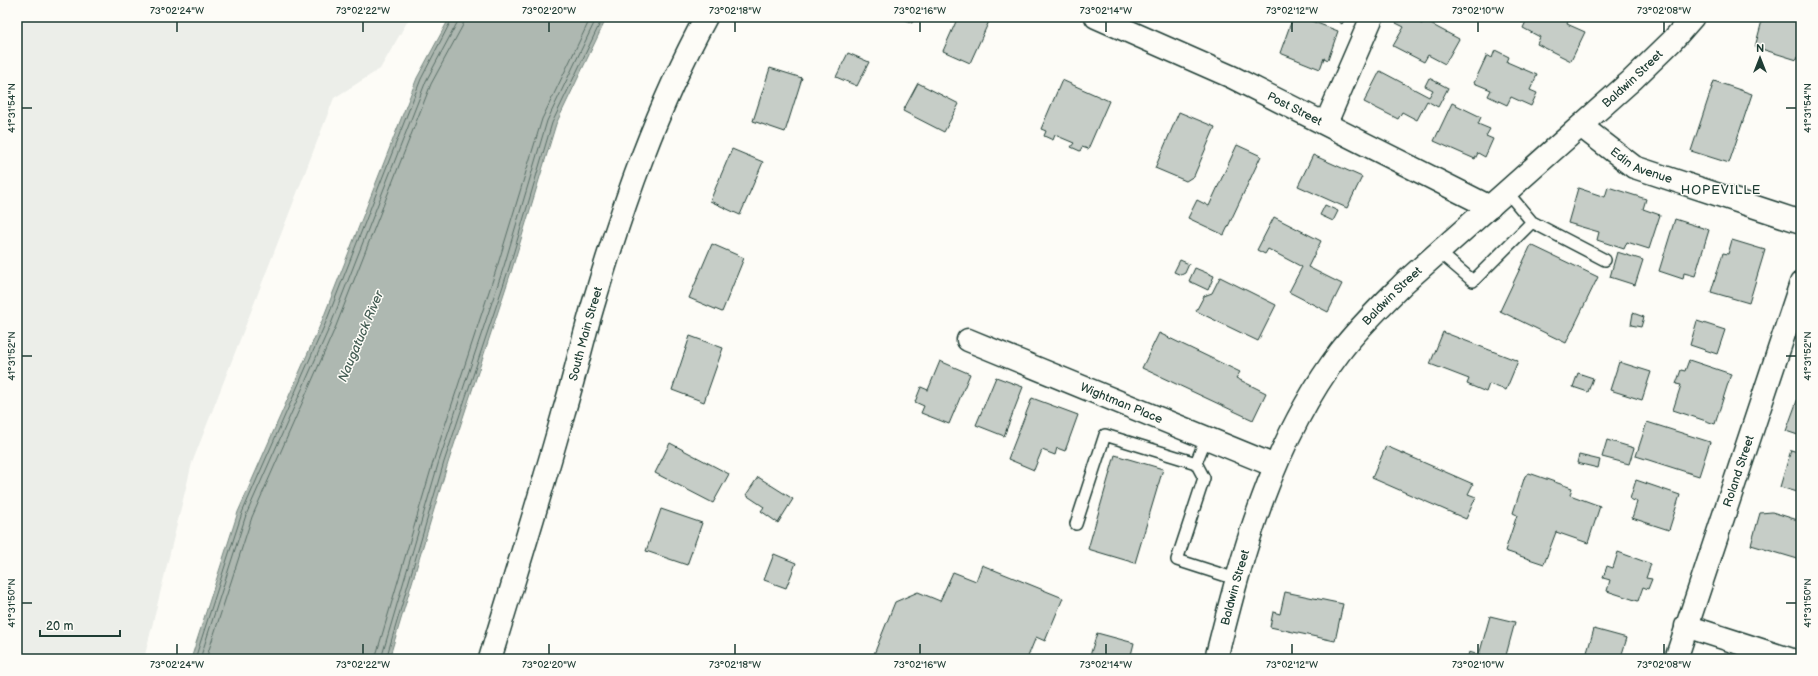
<svg xmlns="http://www.w3.org/2000/svg" width="1818" height="676" font-family="'Balsamiq Sans',sans-serif">
<style>
.built{fill:#eceee9}
.water{fill:#aeb8b1;stroke:#75877f}
.lines{fill:none;stroke-linecap:round;stroke-linejoin:round}
.shore{stroke:#586e66;stroke-width:1}
.building{fill:#c6cdc7;stroke:#1f3d34}
.service-casing{stroke:#1f3d34;stroke-width:14}
.minor-casing{stroke:#1f3d34;stroke-width:25}
.secondary-casing{stroke:#1f3d34;stroke-width:25}
.primary-casing{stroke:#1f3d34;stroke-width:25}
.service{stroke:#fdfcf7;stroke-width:11}
.minor{stroke:#fdfcf7;stroke-width:22}
.secondary{stroke:#fdfcf7;stroke-width:22}
.primary{stroke:#fdfcf7;stroke-width:22}
.ticks{fill:none;stroke:#1f3d34;stroke-width:1.5}
.labels{text-anchor:middle;stroke-width:3;stroke-linejoin:round;paint-order:stroke}
.street-label{font-size:12px;fill:#1f3d34;stroke:#fdfcf7}
.neighbourhood-label{font-size:13px;letter-spacing:1px;fill:#1f3d34;stroke:#fdfcf7}
.water-label{font-size:13px;font-style:italic;fill:#435c53;stroke:#fdfcf7}
.neatline{fill:none;stroke:#1f3d34;stroke-width:1.5}
.ticks-label{font-size:10px;text-anchor:middle;fill:#1f3d34}
</style>
<rect width="100%" height="100%" fill="#fdfcf7"/>
<filter id="ink" filterUnits="userSpaceOnUse"><feTurbulence type="fractalNoise" baseFrequency=".025" numOctaves="2"/><feDisplacementMap in="SourceGraphic" scale="8" xChannelSelector="R" yChannelSelector="G"/><feConvolveMatrix kernelMatrix="1 2 1 2 8 2 1 2 1" color-interpolation-filters="sRGB"/></filter>
<g filter="url(#ink)">
<!-- built -->
<path class="built" d="M17 17H410L380 69 334 98 192 463 144 659H17Z"/>
<!-- water -->
<path class="water" d="M450 17H607L556 124 512 269 448 463 389 659H191L238 512 322 321 417 78Z"/>
<g class="lines">
<!-- shore -->
<path class="shore" d="M195 659 242 513 326 322 421 79 453 17
M200 659 246 515 331 324 426 81 457 23 458 17
M206 659 252 517 336 326 431 84 463 25 464 17
M375 659 434 459 498 264 542 119 591 17
M381 659 439 461 504 266 547 121 597 17
M386 659 444 462 509 268 552 123 603 17"/>
</g>
<!-- building -->
<path class="building" d="M900 17H915L912 23Z
M958 17H991L970 63 943 51Z
M1293 17H1301L1338 31 1328 60 1324 58 1320 69 1280 53Z
M1331 17H1346L1342 24Z
M1400 17H1409L1422 24 1423 20 1459 39 1445 64 1428 55 1424 62 1393 46 1404 27 1396 23Z
M1528 17H1560L1568 21 1567 24 1585 32 1571 61 1537 44 1540 37 1523 28Z
M1763 17H1795L1801 19V46L1797 60 1755 47Z
M1495 50 1509 57 1507 62 1537 75 1530 90 1537 93 1531 106 1511 97 1507 105 1488 96 1491 90 1474 83 1487 55 1492 58Z
M848 53 869 62 857 86 836 77Z
M770 68 802 78 785 132 753 121Z
M1380 71 1429 97 1433 90 1425 86 1429 78 1448 88 1438 107 1427 101 1417 120 1402 112 1398 119 1364 102Z
M1062 80 1109 101 1088 149 1082 147 1080 151 1071 147 1074 143 1055 135 1053 140 1044 136 1046 131 1041 129Z
M1714 81 1752 94 1729 163 1691 151Z
M918 83 959 104 944 132 903 111Z
M1452 103 1481 117 1478 124 1490 129 1486 136 1493 139 1485 157 1478 153 1475 159 1434 141Z
M1179 112 1215 127 1194 176 1186 181 1155 168Z
M1237 145 1261 156 1224 235 1188 218 1197 200 1209 206Z
M732 149 763 162 740 215 710 201Z
M1313 155 1362 177 1347 208 1298 186Z
M1608 187 1646 199 1643 209 1660 215 1649 249 1627 242 1624 249 1597 240 1599 232 1568 223 1578 188 1605 197Z
M1325 205 1338 211 1333 221 1320 215Z
M1274 217 1321 241 1308 267 1342 284 1328 312 1289 292 1302 267 1268 249 1265 254 1257 250Z
M1675 219 1709 230 1695 276 1684 273 1683 279 1659 271Z
M1732 240 1765 250 1749 303 1711 292 1723 253 1728 254Z
M712 244 744 258 722 312 689 298Z
M1531 245 1598 277 1566 343 1500 311Z
M1617 252 1643 260 1635 285 1610 277Z
M1180 260 1189 264 1185 273 1181 275 1174 272Z
M1195 268 1214 276 1208 290 1189 281Z
M1220 277 1276 305 1258 341 1196 311 1204 296 1212 293Z
M1633 313 1644 317 1641 327 1631 325Z
M1697 321 1725 330 1717 354 1690 345Z
M1443 332 1518 361 1506 390 1489 384 1486 392 1467 384 1469 379 1430 364Z
M1159 333 1240 372 1236 378 1266 393 1253 420 1142 368Z
M690 336 723 348 704 402 672 390Z
M1689 360 1731 374 1715 424 1673 410 1681 385 1676 384 1681 370 1685 371Z
M940 361 970 374 949 424 921 413 924 406 915 402 921 387 928 390Z
M1619 362 1651 372 1642 400 1610 390Z
M1578 373 1593 378 1588 392 1573 387Z
M996 377 1023 387 1004 436 976 425Z
M1032 398 1078 415 1065 451 1057 448 1055 455 1042 450 1034 470 1008 459Z
M1798 398 1801 399V436L1786 431Z
M1647 422 1710 442 1699 476 1636 456Z
M1607 440 1634 448 1629 464 1602 457Z
M670 443 729 474 713 503 655 473Z
M1386 446 1473 484 1468 494 1476 497 1466 519 1372 478Z
M1791 450 1801 453V493L1780 487Z
M1115 455 1163 469 1135 563 1088 549Z
M1579 455 1600 460 1598 468 1577 463Z
M1529 473 1572 488 1570 495 1600 506 1588 543 1556 532 1544 564 1505 551 1517 515 1513 513 1525 476Z
M758 477 793 499 778 523 761 511 764 507 746 495Z
M1636 480 1680 495 1669 530 1632 518 1637 502 1630 499Z
M661 509 702 523 687 565 646 551Z
M1772 512 1801 521V560L1751 545 1760 513Z
M1618 552 1651 564 1646 578 1652 579 1648 589 1643 587 1638 601 1607 591 1610 580 1603 578 1607 566 1613 568Z
M774 554 796 563 786 588 764 580Z
M982 565 1063 598 1045 641 1036 637 1027 659H872L895 602 918 592 940 601 953 572 976 581Z
M1285 592 1343 604 1335 641 1270 627 1273 612 1280 614Z
M1490 616 1515 622 1505 659H1467L1469 652 1479 655Z
M1594 629 1627 638 1621 657 1626 659H1585Z
M1097 633 1134 643 1130 659H1089Z"/>
<g class="lines">
<defs>
<path id="service" d="M1532 222 1605 260
M1439 252 1473 281 1532 222 1507 192
M1196 463 1206 438
M1076 524 1105 435 1196 463 1204 478 1177 560 1236 579"/>
<g id="minor">
<path id="s1" d="M1096 17 1232 77 1490 207"/>
<path d="M1326 123 1372 17"/>
<path id="s2" d="M1581 126 1634 167 1801 222"/>
<path id="s3" d="M968 340 1275 466"/>
<path d="M1686 626 1789 659"/>
<path id="s4" d="M1676 659 1801 283"/>
</g>
<g id="secondary">
<path id="s5" d="M1216 659C1243 551 1272 442 1340 352 1359 327 1382 305 1404 283L1632 80 1672 41 1693 17"/>
</g>
<g id="primary">
<path id="s6" d="M490 659C515 576 541 494 564 411 575 375 583 338 594 302 623 204 657 107 706 17"/>
</g>
</defs>
<!-- service casing -->
<use href="#service" class="service-casing"/>
<!-- minor casing -->
<use href="#minor" class="minor-casing"/>
<!-- secondary casing -->
<use href="#secondary" class="secondary-casing"/>
<!-- primary casing -->
<use href="#primary" class="primary-casing"/>
<!-- service -->
<use href="#service" class="service"/>
<!-- minor -->
<use href="#minor" class="minor"/>
<!-- secondary -->
<use href="#secondary" class="secondary"/>
<!-- primary -->
<use href="#primary" class="primary"/>
</g>
</g>
<!-- ticks -->
<path class="ticks" d="M177 22V32M363 22V32M549 22V32M735 22V32M920 22V32M1106 22V32M1292 22V32M1478 22V32M1664 22V32M22 108H32M1786 108H1796M22 356H32M1786 356H1796M22 603H32M1786 603H1796M177 644V654M363 644V654M549 644V654M735 644V654M920 644V654M1106 644V654M1292 644V654M1478 644V654M1664 644V654"/>
<g class="labels">
<!-- street labels -->
<g class="street-label">
<text dy="4" stroke="none"><textPath href="#s5" startOffset="734">Baldwin Street</textPath></text>
<text dy="4" stroke="none"><textPath href="#s1" startOffset="219">Post Street</textPath></text>
<text dy="4" stroke="none"><textPath href="#s2" startOffset="73">Edin Avenue</textPath></text>
<text dy="4" stroke="none"><textPath href="#s5" startOffset="410">Baldwin Street</textPath></text>
<text dy="4" stroke="none"><textPath href="#s6" startOffset="339">South Main Street</textPath></text>
<text dy="4" stroke="none"><textPath href="#s3" startOffset="166">Wightman Place</textPath></text>
<text dy="4" stroke="none"><textPath href="#s4" startOffset="198">Roland Street</textPath></text>
<text dy="4" stroke="none"><textPath href="#s5" startOffset="74">Baldwin Street</textPath></text>
</g>
<!-- neighbourhood labels -->
<g class="neighbourhood-label">
<text x="1721" y="194">HOPEVILLE</text>
</g>
<!-- water labels -->
<g class="water-label">
<text transform="translate(360 336) rotate(-67)" y="5">Naugatuck River</text>
</g>
</g>
<!-- margin -->
<rect width="1818" height="676" fill="none" stroke="#fdfcf7" stroke-width="44"/>
<!-- north arrow -->
<g transform="translate(1760 58)" stroke="#fdfcf7" stroke-width="3" paint-order="stroke">
<path d="M0-3L7 15L0 10L-7 15Z" fill="#1f3d34"/>
<text y="-6" font-size="11" font-weight="bold" text-anchor="middle" fill="#1f3d34">N</text>
</g>
<!-- scale -->
<path d="M40 630v6h80v-6" fill="none" stroke="#1f3d34" stroke-width="2"/>
<text x="46" y="630" font-size="12" fill="#1f3d34" stroke="#fdfcf7" stroke-width="3" paint-order="stroke">20 m</text>
<rect x="22" y="22" width="1774" height="632" class="neatline"/>
<g class="ticks-label">
<text x="177" y="14">73°02'24"W</text>
<text x="363" y="14">73°02'22"W</text>
<text x="549" y="14">73°02'20"W</text>
<text x="735" y="14">73°02'18"W</text>
<text x="920" y="14">73°02'16"W</text>
<text x="1106" y="14">73°02'14"W</text>
<text x="1292" y="14">73°02'12"W</text>
<text x="1478" y="14">73°02'10"W</text>
<text x="1664" y="14">73°02'08"W</text>
<text transform="translate(11 108) rotate(-90)" y="4">41°31'54"N</text>
<text transform="translate(1807 108) rotate(-90)" y="4">41°31'54"N</text>
<text transform="translate(11 356) rotate(-90)" y="4">41°31'52"N</text>
<text transform="translate(1807 356) rotate(-90)" y="4">41°31'52"N</text>
<text transform="translate(11 603) rotate(-90)" y="4">41°31'50"N</text>
<text transform="translate(1807 603) rotate(-90)" y="4">41°31'50"N</text>
<text x="177" y="668">73°02'24"W</text>
<text x="363" y="668">73°02'22"W</text>
<text x="549" y="668">73°02'20"W</text>
<text x="735" y="668">73°02'18"W</text>
<text x="920" y="668">73°02'16"W</text>
<text x="1106" y="668">73°02'14"W</text>
<text x="1292" y="668">73°02'12"W</text>
<text x="1478" y="668">73°02'10"W</text>
<text x="1664" y="668">73°02'08"W</text>
</g>
</svg>
